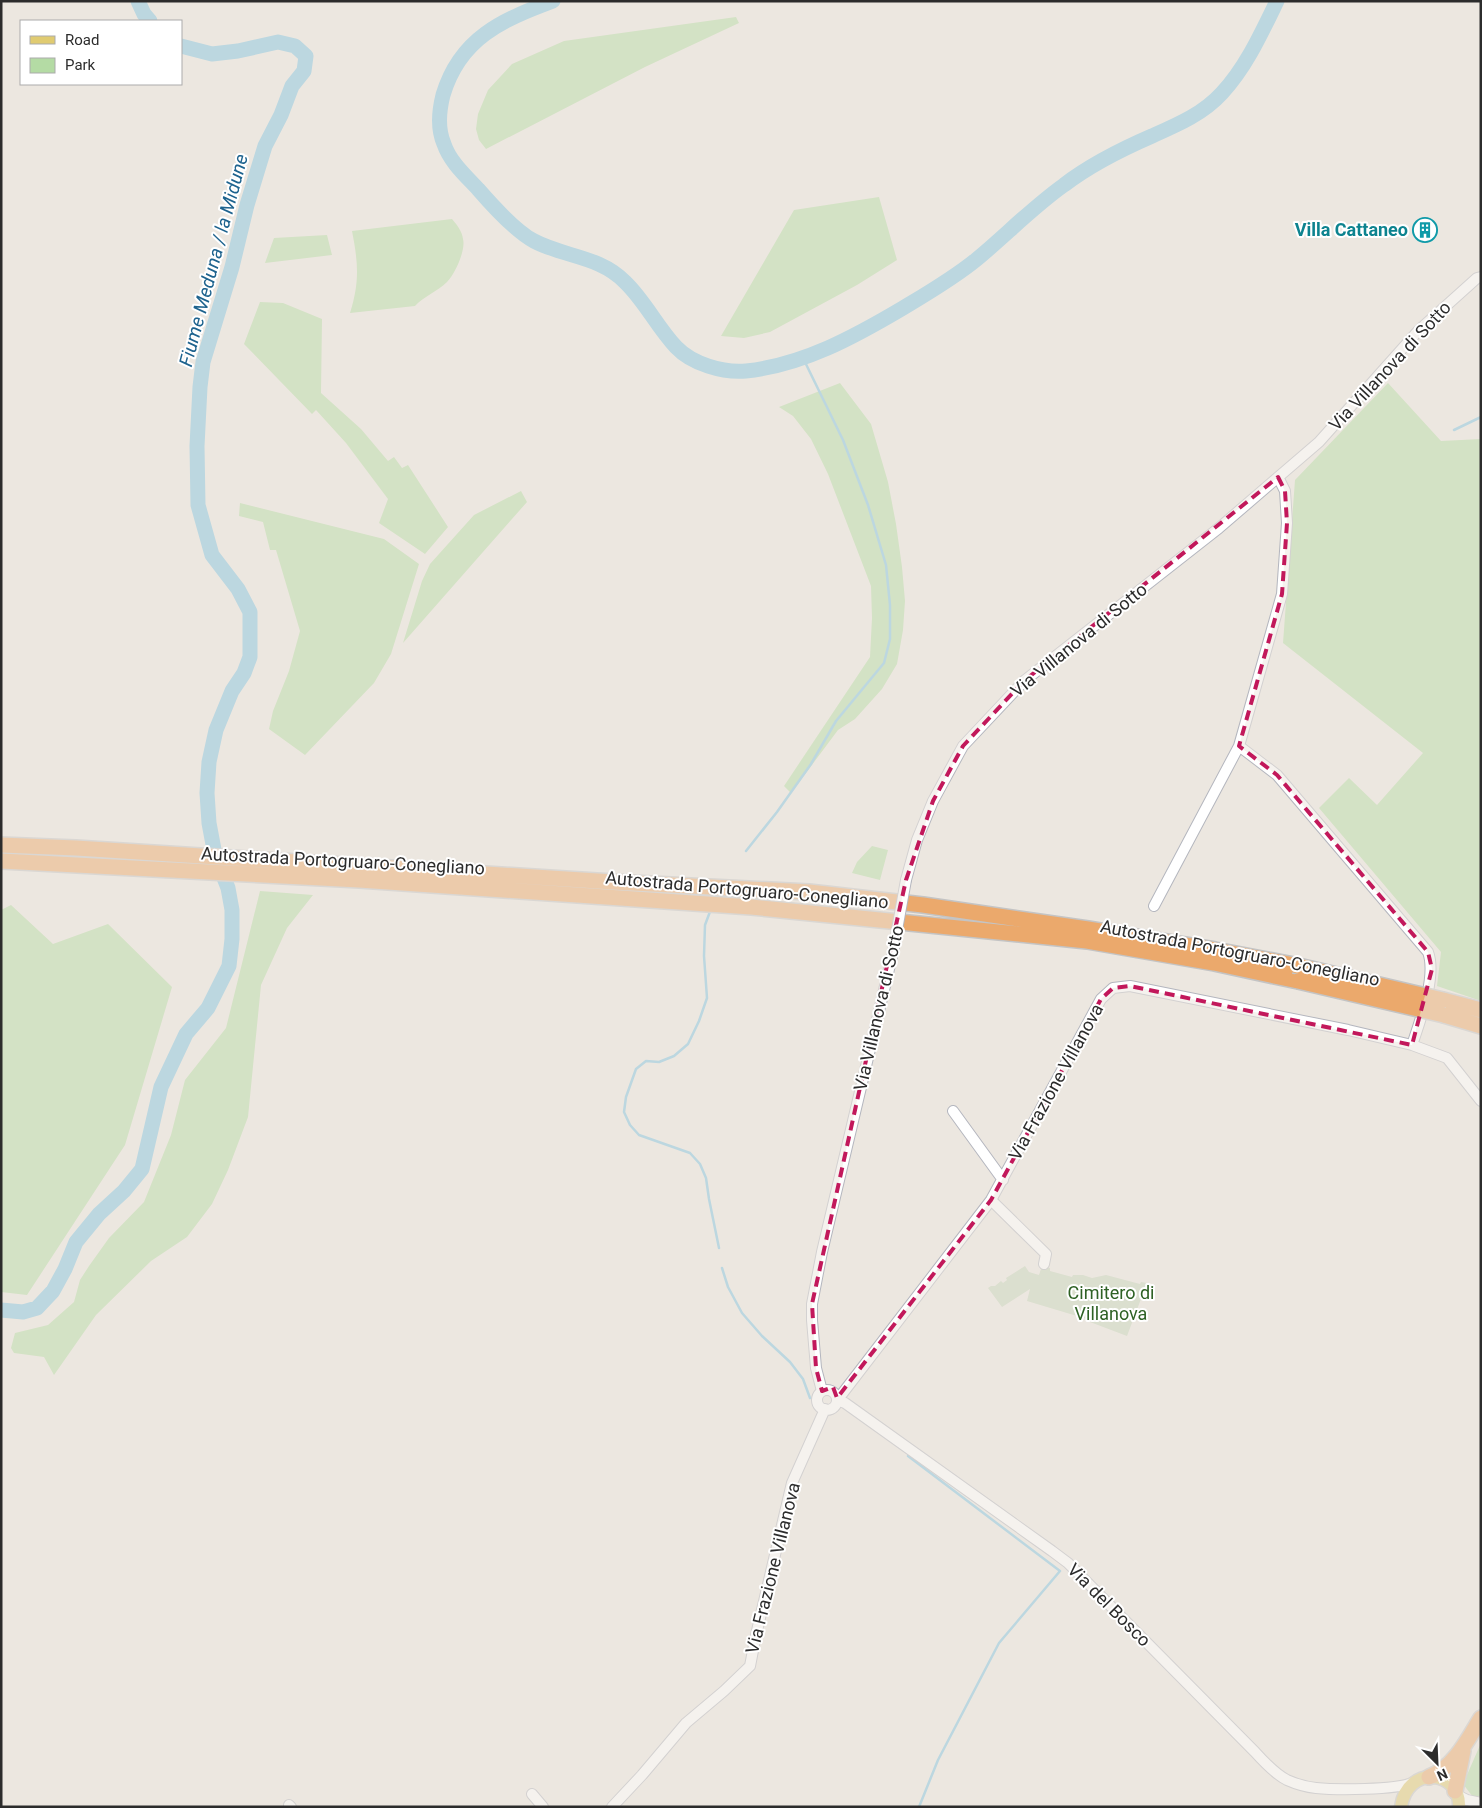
<svg xmlns="http://www.w3.org/2000/svg" width="1482" height="1808" font-family="Roboto,sans-serif">
<style>
.green{fill:#b4dba4}
.cemetery{fill:#c5d4ba}
.lines{fill:none;stroke-linecap:round;stroke-linejoin:round}
.stream{stroke:#81c3e0;stroke-width:2.5}
.river{stroke:#81c3e0;stroke-width:15}
.minor-casing{stroke:#b4b6be;stroke-width:12}
.major-casing{stroke:#c4c4c4;stroke-width:15}
.highway-casing{stroke:#c4c4c4;stroke-width:18}
.minor{stroke:#fff;stroke-width:10}
.major{stroke:#e0cb71;stroke-width:12}
.highway{stroke:#eba96c;stroke-width:15}
.minor-bridge-casing{stroke:#b4b6be;stroke-width:12;stroke-linecap:butt}
.highway-bridge-casing{stroke:#c4c4c4;stroke-width:18;stroke-linecap:butt}
.minor-bridge{stroke:#fff;stroke-width:10}
.highway-bridge{stroke:#eba96c;stroke-width:15}
.marked{fill:none;stroke:#c2185b;stroke-width:4;stroke-dasharray:10 6;stroke-linejoin:round}
.labels{text-anchor:middle;stroke-width:4;stroke-linejoin:round;paint-order:stroke}
.culture-label{font-size:18px;font-weight:bold;fill:#0d838f;stroke:#fff;text-anchor:end}
.street-label{font-size:18px;fill:#2c2c2c;stroke:#fff}
.park-label{font-size:18px;fill:#2e6124;stroke:#fff}
.water-label{font-size:19px;font-style:italic;fill:#1e638e;stroke:#fff}
</style>
<rect width="100%" height="100%" fill="#ece7e0"/>
<!-- green -->
<path class="green" d="M736 17 739 23 645 67 486 149 479 140 476 129 478 114 488 90 512 64 564 41Z
M879 197 897 260 857 285 770 332 744 338 721 336 794 210Z
M452 219C457 225 462 231 463 239 466 250 455 274 447 282 437 292 424 296 415 306L350 313C360 281 358 262 352 231Z
M327 235 332 255 265 263 274 238Z
M260 302 283 303 322 319 321 393 361 429 388 461 394 457 402 468 408 465 448 527 425 554 379 523 388 499 346 443 316 410 312 414 244 344Z
M840 383 871 424 888 482 896 524 902 567 905 601 903 630 897 664 882 689 855 719 838 730 791 793 784 786 870 657 872 618 871 586 828 474 811 439 793 416 779 407Z
M1388 383 1441 441 1481 439V1001L1437 986 1441 952 1319 808 1349 778 1377 805 1423 753 1283 643 1295 480Z
M521 491 527 502 403 643 422 581 430 564 474 515Z
M240 503 384 539 419 564 391 654 374 683 305 755 269 729 273 711 289 671 300 631 276 550H270L263 522 239 516Z
M872 846 888 850 880 880 852 873 857 862Z
M260 891 313 895 287 928 261 985 248 1117 228 1170 212 1204 187 1237 151 1261 96 1315 54 1375 44 1357 14 1353 11 1348 15 1333 48 1325 74 1302 80 1280 89 1266 109 1238 144 1202 171 1135 185 1080 226 1028Z
M11 905 53 944 108 924 172 987 125 1145 27 1295 1 1292V910Z
M1481 1743V1796L1473 1797 1463 1784Z"/>
<!-- cemetery -->
<path class="cemetery" d="M1025 1266 1029 1272 1039 1275 1042 1266 1050 1268V1271L1072 1277 1073 1275H1083L1092 1278 1106 1275 1140 1284 1141 1282 1147 1283 1127 1336 1090 1322V1320L1087 1319 1027 1301 1030 1289 1002 1307 988 1288 991 1286H995L1001 1281 1003 1283 1007 1280 1006 1278Z"/>
<g class="lines">
<!-- stream -->
<path class="stream" d="M1454 430 1481 417
M746 851 777 812 811 764 836 721 884 663 890 639V605L886 565 868 505 843 440 803 358
M711 909 705 925 704 956 707 998 699 1021 688 1044 674 1056 659 1062 646 1061 636 1069 626 1097 624 1112 630 1125 639 1135 690 1153 700 1164 706 1178 709 1199 719 1248
M722 1268 728 1287 742 1313 762 1336 790 1362 803 1379 810 1398
M908 1456 1060 1571 999 1643 938 1760 919 1807"/>
<!-- river -->
<path class="river" d="M138 1 144 14 150 21
M553 1C502 20 460 38 443 95 439 111 437 128 444 144 450 162 466 176 478 189 491 204 517 232 534 241 564 257 600 256 625 282 645 301 657 327 676 347 692 364 723 373 746 371 803 365 854 337 903 308 928 293 954 278 977 259 1006 235 1033 207 1064 185 1090 165 1122 149 1152 136 1177 125 1203 114 1222 93 1246 67 1261 34 1277 1
M1 1310 23 1312 37 1308 53 1291 65 1269 76 1242 99 1214 124 1191 142 1169 161 1087 186 1034 208 1008 229 966 232 939V910L228 888 215 855 209 823 207 793 209 762 216 730 232 691 244 673 250 657V612L238 589 212 555 198 505 197 446 200 387 203 362 232 267 247 205 265 146 281 115 292 86 304 71 306 56 295 46 278 42 238 51 212 54 181 46"/>
<defs>
<path id="minor" d="M1239 746 1277 775 1428 952C1437 976 1420 1021 1412 1045
M906 880 917 840 933 801 963 746 1024 681 1219 528 1319 442 1418 331 1477 278 1481 277
M1154 906 1239 746 1282 594 1287 523 1285 491 1278 477
M953 1111 1003 1180
M991 1200 1046 1254 1044 1264
M817 1400a10 10 0 1 1 20 0a10 10 0 1 1-20 0Z
M822 1391 816 1368 812 1320V1304L822 1252 893 952
M837 1398 842 1394 991 1200 1101 999 1113 988 1130 986 1348 1030 1412 1045 1447 1058 1481 1101
M837 1400 845 1403 1052 1551 1068 1563 1255 1752C1264 1762 1275 1774 1287 1780 1296 1784 1306 1787 1316 1788 1336 1790 1395 1790 1412 1783
M532 1794 543 1807
M1457 1795 1467 1800 1481 1803
M289 1805 291 1807
M612 1807 642 1775 686 1723 724 1691 750 1666 756 1635 792 1483 825 1409"/>
<path id="major" d="M1401 1807C1407 1764 1461 1770 1459 1807"/>
<path id="highway" d="M1 845 76 848 613 882 809 892 923 905 1088 929 1215 950 1294 965
M1 861 359 880 751 907 1087 941 1214 963 1298 981
M1443 1000 1481 1010
M1444 1015 1481 1026
M1429 1777C1454 1768 1468 1739 1481 1718
M1455 1791 1463 1751"/>
</defs>
<!-- minor casing -->
<use href="#minor" class="minor-casing"/>
<!-- major casing -->
<use href="#major" class="major-casing"/>
<!-- highway casing -->
<use href="#highway" class="highway-casing"/>
<!-- minor -->
<use href="#minor" class="minor"/>
<!-- major -->
<use href="#major" class="major"/>
<!-- highway -->
<use href="#highway" class="highway"/>
<defs>
<path id="minor-bridge" d="M893 952 906 880"/>
<path id="highway-bridge" d="M1294 965 1443 1000
M1298 981 1444 1015"/>
</defs>
<!-- minor-bridge casing -->
<use href="#minor-bridge" class="minor-bridge-casing"/>
<!-- highway-bridge casing -->
<use href="#highway-bridge" class="highway-bridge-casing"/>
<!-- minor-bridge -->
<use href="#minor-bridge" class="minor-bridge"/>
<!-- highway-bridge -->
<use href="#highway-bridge" class="highway-bridge"/>
</g>
<!-- marked area -->
<path d="M0 0H1482V1808H0ZM1278 477 1285 491 1287 523 1282 594 1239 746 1277 775 1428 952 1432 969 1412 1045 1130 986 1113 988 1101 999 991 1200 837 1398 833 1387 822 1391 816 1368 812 1304 906 880 933 801 963 746 1024 681Z" fill="#ece7e0" fill-opacity=".55" fill-rule="evenodd"/>
<path class="marked" d="M1278 477 1285 491 1287 523 1282 594 1239 746 1277 775 1428 952 1432 969 1412 1045 1130 986 1113 988 1101 999 991 1200 837 1398 833 1387 822 1391 816 1368 812 1304 906 880 933 801 963 746 1024 681Z"/>
<!-- icons -->
<defs>
<symbol id="building-ring" viewBox="-11 -11 22 22"><circle r="9.5" fill="#fff" stroke="#0f9aa8" stroke-width="1.5"/><path d="M-4-6H4V6H1V3H-1V6H-4ZM-2.5-4.3h1.7v1.8h-1.7ZM.8-4.3h1.7v1.8H.8ZM-2.5-1h1.7V.8h-1.7ZM.8-1h1.7V.8H.8Z" fill="#0f9aa8"/></symbol>
</defs>
<g fill-rule="evenodd">
<use href="#building-ring" x="1411" y="216" width="28" height="28"/>
</g>
<g class="labels">
<!-- culture labels -->
<g class="culture-label">
<text x="1408" y="236">Villa Cattaneo</text>
</g>
<!-- street labels -->
<g class="street-label">
<text transform="translate(1390 366) rotate(-47)" y="6">Via Villanova di Sotto</text>
<text transform="translate(1079 640) rotate(-39)" y="6">Via Villanova di Sotto</text>
<text transform="translate(343 861) rotate(3)" y="6">Autostrada Portogruaro-Conegliano</text>
<text transform="translate(747 890) rotate(5)" y="6">Autostrada Portogruaro-Conegliano</text>
<text transform="translate(1240 953) rotate(11)" y="6">Autostrada Portogruaro-Conegliano</text>
<text transform="translate(879 1008) rotate(-77)" y="6">Via Villanova di Sotto</text>
<text transform="translate(1056 1082) rotate(-61)" y="6">Via Frazione Villanova</text>
<text transform="translate(773 1568) rotate(-76)" y="6">Via Frazione Villanova</text>
<text transform="translate(1109 1605) rotate(45)" y="6">Via del Bosco</text>
</g>
<!-- park labels -->
<g class="park-label">
<text x="1111" y="1299">Cimitero di<tspan x="1111" dy="21">Villanova</tspan></text>
</g>
<!-- water labels -->
<g class="water-label">
<text transform="translate(213 260) rotate(-75)" y="7">Fiume Meduna / la Midune</text>
</g>
</g>
<!-- border -->
<rect width="1482" height="1808" fill="none" stroke="#2c2c2c" stroke-width="5"/>
<!-- legend -->
<rect x="20" y="20" width="162" height="65" fill="#ffffff" stroke="#ababab"/>
<rect x="30" y="36" width="25" height="8" fill="#e0cb71" stroke="#ababab"/>
<text x="65" y="45" font-size="15" fill="#2c2c2c">Road</text>
<rect x="30" y="58" width="25" height="15" fill="#b4dba4" stroke="#ababab"/>
<text x="65" y="70" font-size="15" fill="#2c2c2c">Park</text>
<!-- north arrow -->
<g transform="translate(1437 1763) rotate(156)" stroke="#ffffff" stroke-width="4" paint-order="stroke">
<path d="M0-4L9 19L0 12L-9 19Z" fill="#2c2c2c"/>
<text y="-8" font-size="14" font-weight="bold" text-anchor="middle" fill="#2c2c2c">N</text>
</g>
</svg>
